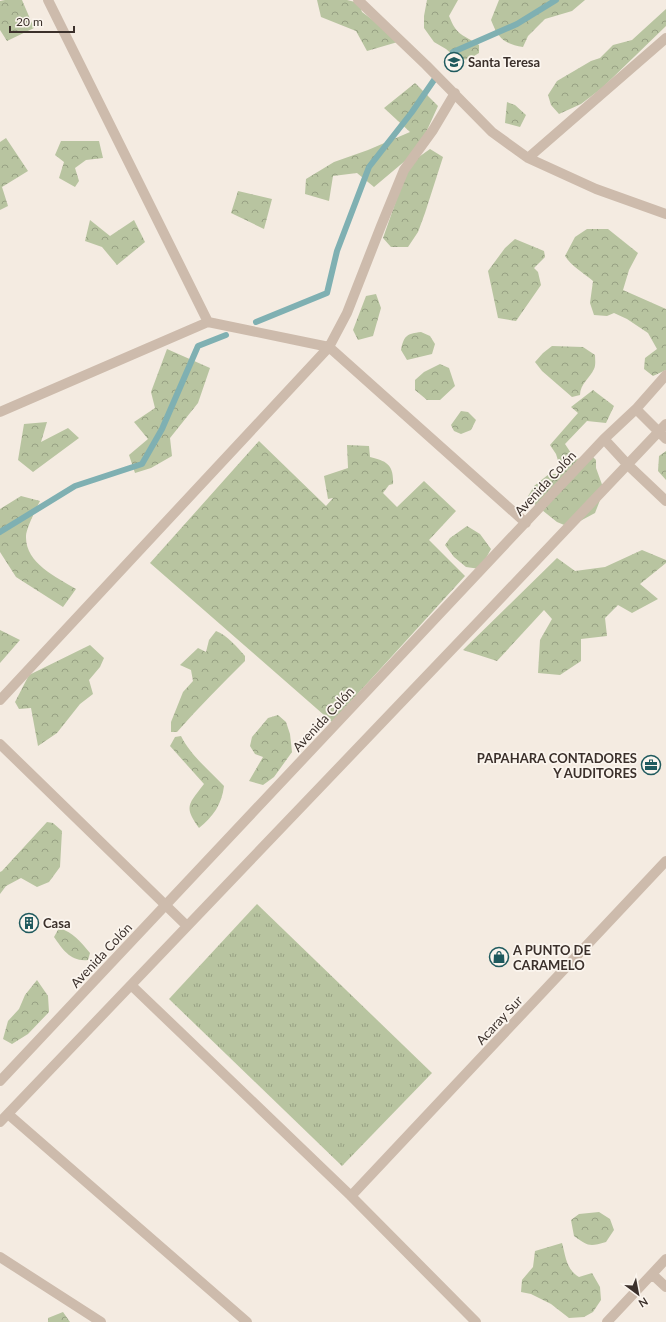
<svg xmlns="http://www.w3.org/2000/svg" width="666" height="1322" font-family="Lato,sans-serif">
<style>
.grass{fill:url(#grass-tufts)}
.forest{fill:url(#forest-crowns)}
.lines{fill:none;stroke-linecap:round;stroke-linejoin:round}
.stream{stroke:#7fb0b2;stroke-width:6}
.minor{stroke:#cdbbac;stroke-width:10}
.labels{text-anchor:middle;stroke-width:3.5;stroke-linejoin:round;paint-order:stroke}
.poi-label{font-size:13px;font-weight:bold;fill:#3b302b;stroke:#fbf5ee;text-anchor:start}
.street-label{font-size:13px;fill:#3b302b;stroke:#fbf5ee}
</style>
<defs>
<pattern id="grass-tufts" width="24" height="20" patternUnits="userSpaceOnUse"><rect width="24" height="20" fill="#b8c4a0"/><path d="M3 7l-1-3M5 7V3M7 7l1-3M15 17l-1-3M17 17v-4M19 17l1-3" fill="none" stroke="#97a083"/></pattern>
<pattern id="forest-crowns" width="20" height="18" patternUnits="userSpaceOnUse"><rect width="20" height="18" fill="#b8c4a0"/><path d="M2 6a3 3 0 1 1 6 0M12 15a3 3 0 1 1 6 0" fill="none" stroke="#97a083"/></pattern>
</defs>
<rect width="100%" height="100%" fill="#f4ebe1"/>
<!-- grass -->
<path class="grass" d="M257 904 432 1073 342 1166 169 999Z"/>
<!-- forest -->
<path class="forest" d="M5 0H22L34 28 7 41 0 30V1Z
M317 0H347L359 3 362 12 401 41 367 51 356 31 321 17Z
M427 0H458L449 16C451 20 452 24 455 28 459 35 472 40 479 45V53L469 59 459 60 446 49 434 42 424 28V16Z
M499 0H585L572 11 545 19 528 36 523 47C504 44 498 38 491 20Z
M666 9V26L602 88 581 104 559 114 551 105 548 95 557 81 591 61 600 58 613 45 632 40Z
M415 83 438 106 418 150 374 187 357 173 333 176 329 201 305 194 306 179 334 162 368 150 410 132 384 108Z
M507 102 515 105 526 115 520 127 505 123Z
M6 138 28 171 2 187 8 206 0 210V142Z
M61 141H99L103 158 86 160 75 168 79 181 75 187 59 178 64 162 55 155Z
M430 149 443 157 425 213 418 232 408 247H391L383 238 409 164Z
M238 191 272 199 264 229 231 213Z
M90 220 110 236 134 220 145 242 117 265 102 247 85 241Z
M587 229H608L638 253 629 270 623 290 666 309V370L653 376 644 369 645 358 657 349 648 333 627 319 614 313 607 316 594 315 590 303 593 281C584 273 571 266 565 256L575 237Z
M515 239 544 251 545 257 534 268 538 272 541 285 516 321 498 318 488 271 505 248Z
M376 294 381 308 373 336 358 340 353 330 366 296Z
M421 332 430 336 435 344 432 354 407 360 401 350C404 335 407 334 421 332Z
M552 346 583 347 595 355C595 359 596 365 594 369 590 378 580 384 580 395L572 397 542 371 535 362 543 353Z
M167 349 210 368 198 403 170 438 172 456 151 468 135 473 129 455 148 439 134 422 155 408 151 392Z
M440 364 449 368 455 386 440 400H427L415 390V380L424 372Z
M593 390 614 406 606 423 587 421 565 444 571 453 567 463 560 467 556 454 550 445 578 413 571 407Z
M461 411 468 412 476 420 471 430 461 434 454 431 451 425Z
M47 422 41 442 68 428 79 438 33 472 18 460 24 424Z
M259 441 326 506 333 498 328 499 324 476 348 468 347 445 369 446 370 457C387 461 394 465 393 484L389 485 383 493 397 507 424 481 456 511 429 540 465 576 332 722 150 563Z
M666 451V480L658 471 659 456Z
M592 456 596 460V468L604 490 595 513 569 527 557 522 527 498 534 486 549 474H558L564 470 572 461 580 458Z
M21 496 40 501C36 509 26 529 26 536 25 563 56 577 76 589L63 607 16 577 0 552V509Z
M467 526 480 534 491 549 480 569 466 567 454 557 445 545 450 538Z
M642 550 666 560V563L640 584 658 599 632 613 618 605 605 618 607 636 581 639V661L560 675 538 673 540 640 552 619 544 610 497 661 463 650 557 558 575 571 605 567Z
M0 630 20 640 0 663Z
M216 631C228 636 236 646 245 656V661C222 684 199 707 177 732H171V722L183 692 193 681 191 670 180 665 198 648 206 652 209 640Z
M90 645 104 658 100 667 89 680 93 694 80 704 57 733 38 746 31 708 19 709 15 702 29 675Z
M278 715 286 722 290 734 292 752 274 777 263 785 249 781 263 757 255 754 250 746 252 737 268 718Z
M181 736C191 756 209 770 224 786 222 804 213 817 199 828 183 806 189 804 204 784L170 746 175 737Z
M47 822 53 823 62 831 60 867 49 882 37 887 21 878 6 886 0 894V872L2 871Z
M59 928C74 933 80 941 90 953L88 960C71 962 63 950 54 937Z
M37 980 48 996 49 1012 28 1034 12 1044 3 1039 8 1021 19 1009 25 995Z
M599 1212 610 1219 614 1230 606 1242C589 1247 588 1246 574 1236L571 1220 579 1214Z
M562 1243C566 1257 566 1269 579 1277L592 1273 600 1287 601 1300 593 1312 584 1317 569 1318 551 1304 531 1294 521 1292 522 1280 533 1267 535 1251Z
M63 1312 70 1322H48V1318Z"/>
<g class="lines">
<!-- stream -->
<path class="stream" d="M453 52 517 24 556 0
M256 322 327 293 337 251 369 167 412 112 434 80
M0 532 75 486 142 464 162 429 198 346 226 335"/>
<!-- minor -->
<path class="minor" d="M48 0 208 322 329 347 526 523
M358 0 426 65 492 132 528 158 596 189 666 214
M528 158 666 38
M636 409 666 439
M0 412 208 322
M604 439 628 465 666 501
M0 700 329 347 347 313 381 226 404 170 433 130 455 93
M0 744 187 926
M131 985 351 1196 476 1322
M0 1081 604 439 636 409 666 375
M8 1114 247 1322
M0 1122 480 620 666 424
M351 1196 666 861
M0 1257 101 1322
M652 1274 666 1287
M607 1322 666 1259"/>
</g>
<!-- icons -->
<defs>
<symbol id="school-ring" viewBox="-11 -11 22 22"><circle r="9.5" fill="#fbf5ee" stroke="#1f5a5e" stroke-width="1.5"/><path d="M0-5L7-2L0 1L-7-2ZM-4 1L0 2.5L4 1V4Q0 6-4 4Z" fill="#1f5a5e"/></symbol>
<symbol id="office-ring" viewBox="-11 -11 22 22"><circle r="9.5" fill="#fbf5ee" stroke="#1f5a5e" stroke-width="1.5"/><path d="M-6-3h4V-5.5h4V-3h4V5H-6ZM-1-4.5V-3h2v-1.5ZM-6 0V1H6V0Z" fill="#1f5a5e"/></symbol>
<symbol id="building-ring" viewBox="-11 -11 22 22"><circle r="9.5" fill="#fbf5ee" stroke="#1f5a5e" stroke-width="1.5"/><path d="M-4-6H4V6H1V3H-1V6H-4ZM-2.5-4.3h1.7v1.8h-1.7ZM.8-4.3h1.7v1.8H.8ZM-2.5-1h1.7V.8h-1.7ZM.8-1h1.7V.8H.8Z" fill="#1f5a5e"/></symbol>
<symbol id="shop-ring" viewBox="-11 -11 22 22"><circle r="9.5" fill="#fbf5ee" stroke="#1f5a5e" stroke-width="1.5"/><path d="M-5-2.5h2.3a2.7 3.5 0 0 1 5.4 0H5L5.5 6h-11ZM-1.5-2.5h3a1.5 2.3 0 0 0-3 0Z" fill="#1f5a5e"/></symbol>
</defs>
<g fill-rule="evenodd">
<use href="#school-ring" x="443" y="51" width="22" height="22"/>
<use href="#office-ring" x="640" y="754" width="22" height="22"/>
<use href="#building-ring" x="18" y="912" width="22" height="22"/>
<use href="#shop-ring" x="488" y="946" width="22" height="22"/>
</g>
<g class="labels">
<!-- poi labels -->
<g class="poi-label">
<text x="468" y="67">Santa Teresa</text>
<text x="637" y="763" text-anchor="end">PAPAHARA CONTADORES<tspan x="637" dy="15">Y AUDITORES</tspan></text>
<text x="43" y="928">Casa</text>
<text x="513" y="955">A PUNTO DE<tspan x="513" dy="15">CARAMELO</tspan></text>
</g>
<!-- street labels -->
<g class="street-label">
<text transform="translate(545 483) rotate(-47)" y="5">Avenida Colón</text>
<text transform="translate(323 719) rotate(-47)" y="5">Avenida Colón</text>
<text transform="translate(101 955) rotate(-47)" y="5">Avenida Colón</text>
<text transform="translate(499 1020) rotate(-47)" y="5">Acaray Sur</text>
</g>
</g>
<!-- north arrow -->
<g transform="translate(638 1294) rotate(148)" stroke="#fbf5ee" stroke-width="3" paint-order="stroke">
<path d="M0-3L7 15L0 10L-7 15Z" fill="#3b302b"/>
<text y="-6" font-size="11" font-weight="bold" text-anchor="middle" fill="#3b302b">N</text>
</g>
<!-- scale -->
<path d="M10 26v6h64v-6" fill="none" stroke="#3b302b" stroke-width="2"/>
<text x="16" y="26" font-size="12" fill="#3b302b" stroke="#fbf5ee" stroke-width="3" paint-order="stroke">20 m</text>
</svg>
